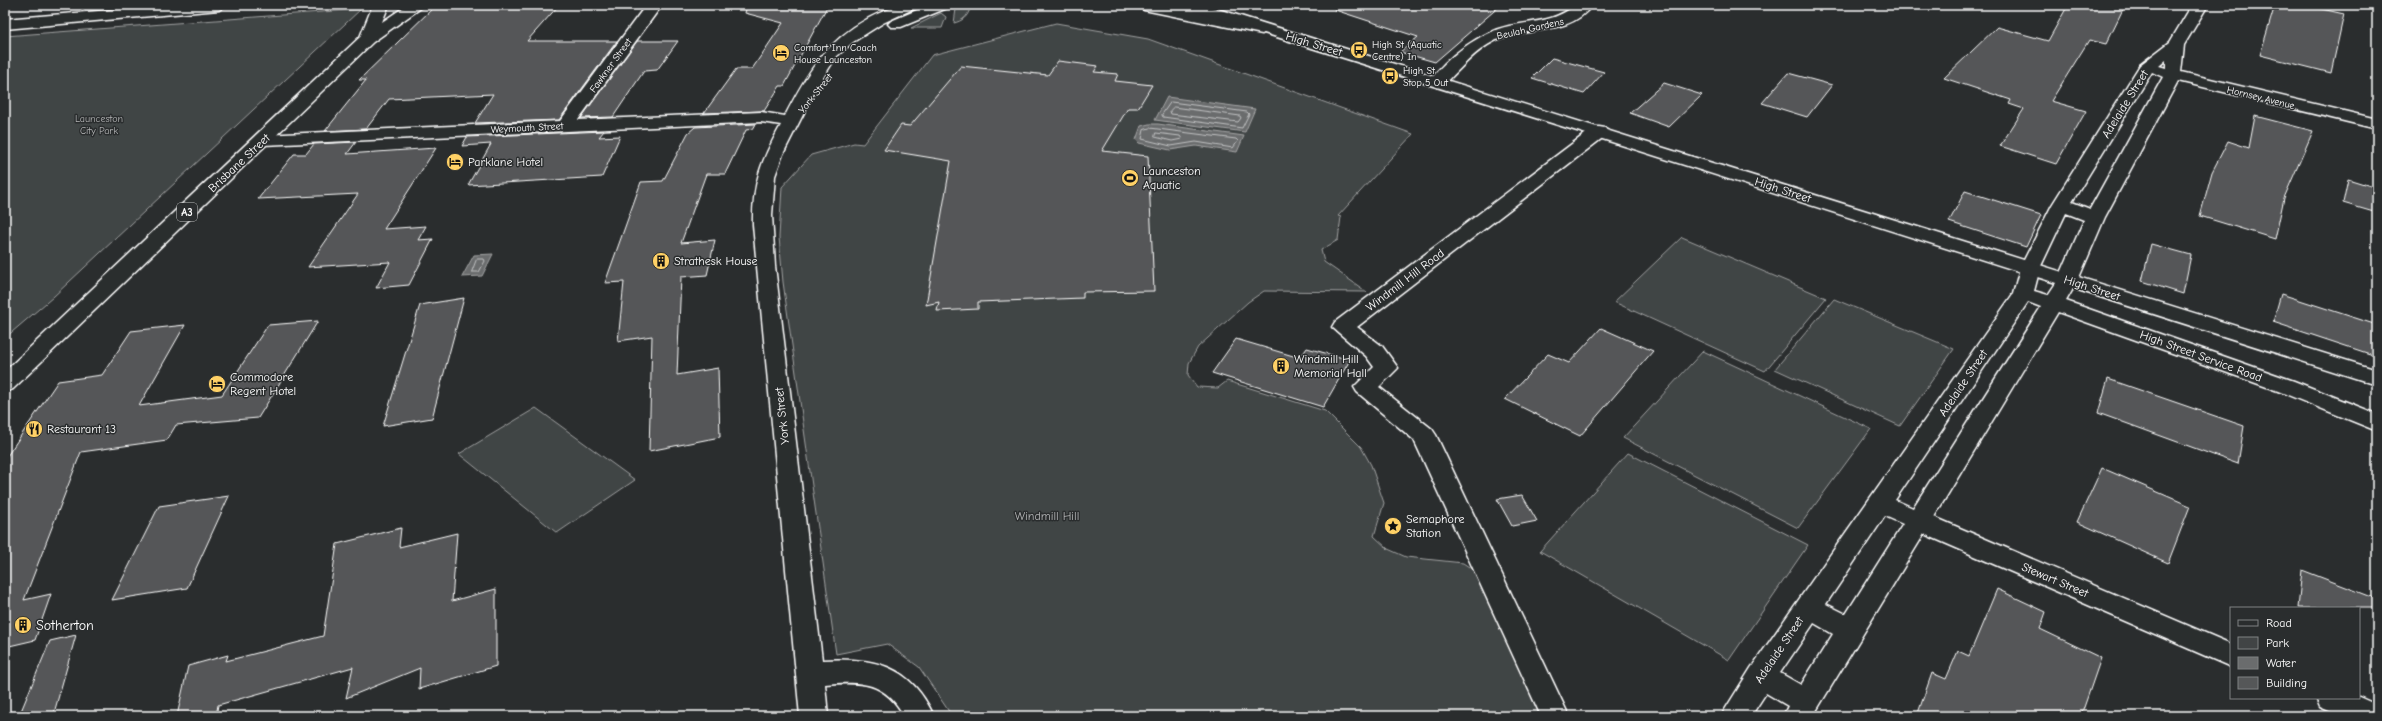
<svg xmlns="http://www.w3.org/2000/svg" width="2382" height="721" font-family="'Comic Neue',sans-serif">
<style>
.green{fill:#414445;stroke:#a0a2a2}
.water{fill:#6a6c6d;stroke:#a6a7a7}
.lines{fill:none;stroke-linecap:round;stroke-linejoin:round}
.shore{stroke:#c3c4c5;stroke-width:1}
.building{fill:#555758;stroke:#fff}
.minor-casing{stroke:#fff;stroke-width:3}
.major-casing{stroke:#fff;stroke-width:3}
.highway-casing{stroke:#fff;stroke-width:3}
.minor{fill:#2a2d2e;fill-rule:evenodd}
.major{fill:#2a2d2e;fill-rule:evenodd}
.highway{fill:#2a2d2e;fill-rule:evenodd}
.labels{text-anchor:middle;stroke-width:3;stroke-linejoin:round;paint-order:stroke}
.far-street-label{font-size:10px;fill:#fff;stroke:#2a2d2e}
.far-poi-label{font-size:10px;fill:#fff;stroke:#2a2d2e;text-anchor:start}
.far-park-label{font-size:10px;fill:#b3b4b5;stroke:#2a2d2e}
.shield{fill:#2a2d2e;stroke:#bfc0c0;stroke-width:1}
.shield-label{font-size:11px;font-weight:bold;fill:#fff}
.street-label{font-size:12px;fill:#fff;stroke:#2a2d2e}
.poi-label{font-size:12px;fill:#fff;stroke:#2a2d2e;text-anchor:start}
.park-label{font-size:12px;fill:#b3b4b5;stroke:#2a2d2e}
.near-poi-label{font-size:14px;fill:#fff;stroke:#2a2d2e;text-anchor:start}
</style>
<rect width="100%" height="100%" fill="#2a2d2e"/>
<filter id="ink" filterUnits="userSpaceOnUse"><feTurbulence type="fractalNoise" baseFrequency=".025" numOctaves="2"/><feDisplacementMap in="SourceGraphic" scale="8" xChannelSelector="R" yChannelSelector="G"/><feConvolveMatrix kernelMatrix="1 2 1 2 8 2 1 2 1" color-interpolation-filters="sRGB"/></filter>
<g filter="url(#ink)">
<!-- green -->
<path class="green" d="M968 5 970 8C968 17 962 21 954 23L956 9Z
M361 9 53 297 5 338V36Z
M941 13 946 17 942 28H911Z
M1056 23 1148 39 1413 134 1338 216 1341 217 1338 240 1321 250 1324 262 1367 292 1264 291 1248 302 1198 347 1189 363 1188 375 1197 387 1218 388 1227 381 1325 411 1361 447 1371 465 1384 503 1374 536 1388 549 1406 557 1463 563 1484 577 1530 674 1539 716H952L919 667 887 644 836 654 783 282 779 237 782 187 811 155 854 143 863 144 932 55Z
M1682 237 1826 298 1765 371 1614 302Z
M1834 299 1954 349 1900 426 1775 369Z
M1703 351 1871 429 1798 528 1623 438Z
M536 408 635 480 557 533 459 454Z
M1628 453 1808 545 1729 660 1540 551Z"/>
<!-- water -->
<path class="water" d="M1167 97 1255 109 1245 132 1155 120Z
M1149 124H1158L1244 136 1237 152 1196 146 1170 150 1139 143 1136 140 1141 126Z
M493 254 482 276 462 277 474 255Z"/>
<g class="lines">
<!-- shore -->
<path class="shore" d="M1171 102 1247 112 1249 114 1242 128 1163 117 1162 115Z
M1174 107 1240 116 1241 118 1238 122 1171 114 1170 111Z
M1150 128 1236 139 1238 141 1233 148 1196 142 1171 146 1142 139 1144 130Z
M1156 133 1180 136 1182 139 1172 141 1155 137Z
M477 259H484L485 261 479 272H472Z"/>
</g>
<!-- building -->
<path class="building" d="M436 5H559L527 41H617L559 120 475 123 493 94 389 99 366 129 325 131 366 80H359Z
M747 5H828L784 86H780L764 111 704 113 736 69H752L783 23 745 13Z
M1336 5H1501L1435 62 1400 52 1418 37 1335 10Z
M2068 5H2125L2106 44 2089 40 2051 101 2086 111 2056 164 2000 146 2024 109 2009 104 2011 100 1944 78 1997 27 2048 41Z
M2275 5H2304L2344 14 2331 73 2260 55Z
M637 41H678L657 70 644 71 613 117 581 118Z
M1552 58 1604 72 1584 94 1532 78Z
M1058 61 1098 66 1094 72 1118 74 1115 81 1152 85 1138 108H1128L1102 151 1148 156 1154 291 1083 292V298L978 302V309L937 311 939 302 926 305 951 161 884 150 901 125 910 126 961 66 1048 75Z
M1788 73 1832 85 1807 117 1762 103Z
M1664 83 1702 95 1669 127 1630 113Z
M2255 116 2313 131 2284 198 2275 239 2200 216 2212 172 2228 141 2249 148Z
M756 124 753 129 746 130 725 174H706L681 243 715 240 707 275 681 277 677 375 718 368 720 437 649 451 652 336 618 341 624 282 605 283 641 182 663 181 688 133 695 127Z
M604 131 599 137 620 136 602 177 468 185 491 144 462 146 467 137Z
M356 142 347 154 436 148 384 229 426 226 418 240 433 239 409 285 376 288 390 262 308 267 358 194 258 199 294 154H306L314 144Z
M2348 179 2377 188V213L2343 203Z
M1965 191 2041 215 2026 247 1949 222Z
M2151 244 2191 255 2183 294 2142 281Z
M2281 294 2377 325 2373 355 2273 322Z
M464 298 432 418 383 426 420 305Z
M318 321 258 418 176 425 167 440 81 452 24 600 51 594 35 640 5 647V459L58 381 102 375 131 331 185 325 139 406 222 395 268 325Z
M1601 328 1653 351 1580 436 1505 399 1548 354 1569 363Z
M1236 339 1300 358 1307 348 1350 360 1323 407 1212 373Z
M2108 379 2244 426 2238 464 2098 413Z
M2102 468 2190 506 2168 563 2077 522Z
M1522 495 1537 521 1512 526 1497 499Z
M229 496 187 588 112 600 159 506Z
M401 528 399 547 457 533 452 601 496 589V666L419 689 420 668 346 698 353 667 218 705 216 716H177L188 666 228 655 226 661 323 636 337 544Z
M2302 570 2377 599V608H2298Z
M1997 589 2046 612 2040 629 2101 658 2081 716H1917L1932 673 1946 679 1958 651 1969 656Z
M76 635 54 713 42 716H19L50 641Z"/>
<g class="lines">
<defs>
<path id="minor" d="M168 5H227L219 10 5 29V19Z
M646 5H662L578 120 761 112 785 116C807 73 825 42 869 18 887 9 897 5 918 5L915 8 883 23 853 42 836 57 816 89 783 154 775 176 772 215 775 266 822 660C875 657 910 665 934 716H904C885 681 860 681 825 684L828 716H800L753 225C752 184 761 161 781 125L761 122 263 145 257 144 254 140 257 136 263 135 560 121Z
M929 5H950L947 8 901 27H891L888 24 891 21Z
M1136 5H1166L1262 24 1270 29 1262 34 1144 10Z
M1575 5H1592C1571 35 1531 27 1501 38 1478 47 1461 68 1444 85H1432L1430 81C1446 57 1481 32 1509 26 1533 21 1555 22 1575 5Z
M2192 5H2208L2184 45 2181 72 2377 119V129L2178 81 2105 217 2078 280 2066 301 2294 381 2377 414V431L2278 391 2058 312 1934 517 2231 644V667L1924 534 1813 716H1783L1788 706 1766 693 1751 716H1721L1751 668 2013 294 2020 268 2052 205 2140 65 2170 42ZM2166 60V68L2159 66ZM2152 72 2163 77 2090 209 2072 202ZM2066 213 2084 220 2058 280 2048 295 2034 291 2040 268ZM2028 302 2041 307 1913 508 1895 500ZM1885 516 1903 524 1846 614 1826 604ZM1814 623 1833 634 1801 685 1780 673Z
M1599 127 1605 128 1608 132 1605 136 1357 327 1382 346 1398 368 1379 387 1432 429 1436 435 1569 716H1541L1414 440 1357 392 1354 387 1374 367 1366 356 1332 327 1335 322 1593 128Z
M2359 697 2377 705V716H2341L2320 707 2316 698Z"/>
<path id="major" d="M1181 5H1205L2377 370V385L1593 136 1184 8Z"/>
<path id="highway" d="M373 5H389L382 22 407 5H425L373 42 13 389 5 392V371L360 37Z"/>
</defs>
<!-- minor casing -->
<use href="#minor" class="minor-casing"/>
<!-- major casing -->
<use href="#major" class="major-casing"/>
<!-- highway casing -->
<use href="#highway" class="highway-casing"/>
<!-- minor -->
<use href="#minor" class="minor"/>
<!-- major -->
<use href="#major" class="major"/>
<!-- highway -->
<use href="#highway" class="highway"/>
</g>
</g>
<!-- icons -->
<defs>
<symbol id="bus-disc" viewBox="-11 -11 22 22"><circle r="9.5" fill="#ffd166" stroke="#2a2d2e"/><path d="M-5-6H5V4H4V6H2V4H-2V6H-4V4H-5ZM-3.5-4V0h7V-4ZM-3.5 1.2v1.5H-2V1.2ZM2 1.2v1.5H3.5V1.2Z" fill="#111"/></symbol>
<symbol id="hotel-disc" viewBox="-11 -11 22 22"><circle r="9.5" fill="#ffd166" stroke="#2a2d2e"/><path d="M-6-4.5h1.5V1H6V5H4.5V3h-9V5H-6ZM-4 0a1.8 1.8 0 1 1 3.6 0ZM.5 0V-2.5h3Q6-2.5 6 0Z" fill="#111"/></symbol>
<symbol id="stadium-disc" viewBox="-11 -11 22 22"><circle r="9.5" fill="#ffd166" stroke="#2a2d2e"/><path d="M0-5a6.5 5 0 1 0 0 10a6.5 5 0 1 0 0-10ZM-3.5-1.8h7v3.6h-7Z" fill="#111"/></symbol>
<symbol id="building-disc" viewBox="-11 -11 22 22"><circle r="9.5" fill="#ffd166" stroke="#2a2d2e"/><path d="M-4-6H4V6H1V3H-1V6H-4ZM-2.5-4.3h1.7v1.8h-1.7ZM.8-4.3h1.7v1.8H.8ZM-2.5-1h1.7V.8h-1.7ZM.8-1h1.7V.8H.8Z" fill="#111"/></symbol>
<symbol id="restaurant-disc" viewBox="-11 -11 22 22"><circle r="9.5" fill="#ffd166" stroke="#2a2d2e"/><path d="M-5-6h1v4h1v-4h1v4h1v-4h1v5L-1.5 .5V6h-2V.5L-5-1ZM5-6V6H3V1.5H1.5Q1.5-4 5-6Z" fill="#111"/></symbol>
<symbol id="sight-disc" viewBox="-11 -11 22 22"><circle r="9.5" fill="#ffd166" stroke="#2a2d2e"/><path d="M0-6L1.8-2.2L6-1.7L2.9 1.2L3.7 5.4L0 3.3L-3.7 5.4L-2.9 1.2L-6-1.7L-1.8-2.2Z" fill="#111"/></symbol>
</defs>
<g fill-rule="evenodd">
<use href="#bus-disc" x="1349" y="40" width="20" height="20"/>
<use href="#hotel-disc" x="771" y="43" width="20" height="20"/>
<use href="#bus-disc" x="1380" y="66" width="20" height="20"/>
<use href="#hotel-disc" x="445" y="152" width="20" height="20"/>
<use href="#stadium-disc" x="1120" y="168" width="20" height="20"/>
<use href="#building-disc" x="651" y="251" width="20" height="20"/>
<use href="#building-disc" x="1271" y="356" width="20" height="20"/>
<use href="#hotel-disc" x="207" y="374" width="20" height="20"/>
<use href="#restaurant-disc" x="24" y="419" width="20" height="20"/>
<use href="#sight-disc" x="1383" y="516" width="20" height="20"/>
<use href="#building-disc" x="13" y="615" width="20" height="20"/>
</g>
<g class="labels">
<!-- far-street labels -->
<g class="far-street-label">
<text transform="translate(1530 28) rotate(-13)" y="4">Beulah Gardens</text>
<text transform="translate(610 65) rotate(-54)" y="4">Fawkner Street</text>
<text transform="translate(815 93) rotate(-51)" y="4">York Street</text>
<text transform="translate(2261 97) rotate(14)" y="4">Hornsey Avenue</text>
<text transform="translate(527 127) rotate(-3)" y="4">Weymouth Street</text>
</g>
<!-- far-poi labels -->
<g class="far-poi-label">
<text x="1372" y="48">High St (Aquatic<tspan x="1372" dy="12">Centre) In</tspan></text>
<text x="794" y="51">Comfort Inn Coach<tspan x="794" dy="12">House Launceston</tspan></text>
<text x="1403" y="74">High St<tspan x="1403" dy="12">Stop 5 Out</tspan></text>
</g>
<!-- far-park labels -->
<g class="far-park-label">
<text x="99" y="122">Launceston<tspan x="99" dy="12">City Park</tspan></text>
</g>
<!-- shield labels -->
<rect class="shield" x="177" y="203" width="20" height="18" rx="3"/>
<g class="shield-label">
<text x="187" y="216">A3</text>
</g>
<!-- street labels -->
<g class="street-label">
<text transform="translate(1314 44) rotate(17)" y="4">High Street</text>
<text transform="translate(2125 104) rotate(-58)" y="4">Adelaide Street</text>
<text transform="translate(239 163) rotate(-43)" y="4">Brisbane Street</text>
<text transform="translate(1783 190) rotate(18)" y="4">High Street</text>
<text transform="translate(1405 280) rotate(-37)" y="4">Windmill Hill Road</text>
<text transform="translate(2092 288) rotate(18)" y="4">High Street</text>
<text transform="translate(2201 356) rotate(20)" y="4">High Street Service Road</text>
<text transform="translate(1963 383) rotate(-56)" y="4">Adelaide Street</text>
<text transform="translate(782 416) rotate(-96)" y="4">York Street</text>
<text transform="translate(2055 580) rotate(23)" y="4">Stewart Street</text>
<text transform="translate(1779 650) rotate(-56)" y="4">Adelaide Street</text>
</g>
<!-- poi labels -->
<g class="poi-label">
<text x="468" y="166">Parklane Hotel</text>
<text x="1143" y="175">Launceston<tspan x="1143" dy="14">Aquatic</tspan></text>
<text x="674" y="265">Strathesk House</text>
<text x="1294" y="363">Windmill Hill<tspan x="1294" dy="14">Memorial Hall</tspan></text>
<text x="230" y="381">Commodore<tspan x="230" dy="14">Regent Hotel</tspan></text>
<text x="47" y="433">Restaurant 13</text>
<text x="1406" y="523">Semaphore<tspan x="1406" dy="14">Station</tspan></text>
</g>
<!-- park labels -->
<g class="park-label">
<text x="1047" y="520">Windmill Hill</text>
</g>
<!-- near-poi labels -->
<g class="near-poi-label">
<text x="36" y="630">Sotherton</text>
</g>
</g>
<!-- margin -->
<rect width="2382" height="721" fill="none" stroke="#2a2d2e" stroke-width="20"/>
<rect x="10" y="10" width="2362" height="701" fill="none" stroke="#fff" stroke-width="1.5" filter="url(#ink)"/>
<!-- legend -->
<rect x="2230" y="607" width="130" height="92" fill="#2a2d2e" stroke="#7f8182"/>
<rect x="2238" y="620" width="20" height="6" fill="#2a2d2e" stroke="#7f8182"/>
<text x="2266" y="627" font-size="12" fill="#ffffff">Road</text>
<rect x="2238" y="637" width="20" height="12" fill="#414445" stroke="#7f8182"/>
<text x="2266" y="647" font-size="12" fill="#ffffff">Park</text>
<rect x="2238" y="657" width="20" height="12" fill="#6a6c6d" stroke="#7f8182"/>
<text x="2266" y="667" font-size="12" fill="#ffffff">Water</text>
<rect x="2238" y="677" width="20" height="12" fill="#555758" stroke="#7f8182"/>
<text x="2266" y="687" font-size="12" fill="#ffffff">Building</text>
</svg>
